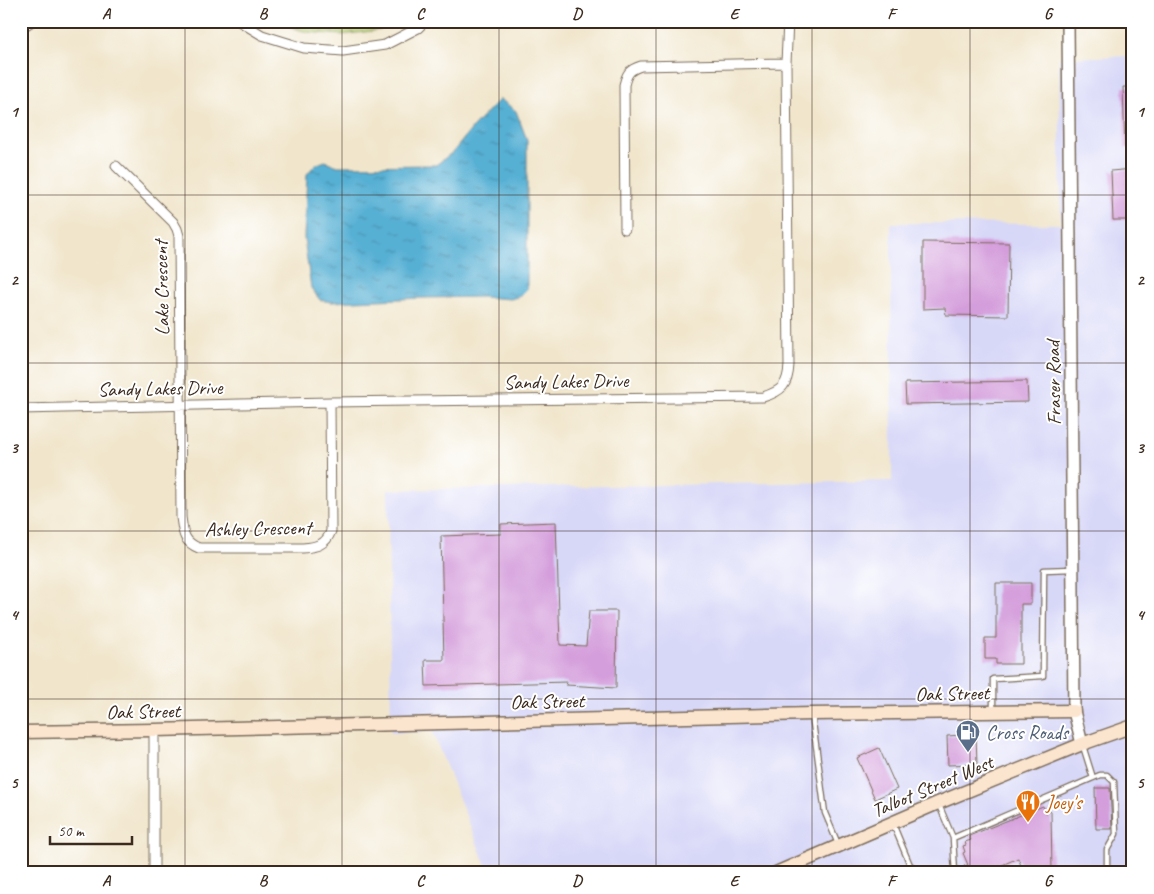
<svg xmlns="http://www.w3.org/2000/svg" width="1154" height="894" font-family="Caveat,sans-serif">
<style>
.built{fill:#d7d7f8}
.park{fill:url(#park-dots);stroke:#7a7e4b}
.water{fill:url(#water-ripples);stroke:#486d79}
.building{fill:#d49ddb}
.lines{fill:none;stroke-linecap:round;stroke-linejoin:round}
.service-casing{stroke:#7b6c5b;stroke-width:7}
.minor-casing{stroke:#7b6c5b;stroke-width:11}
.tertiary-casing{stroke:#7b6c5b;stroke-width:14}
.secondary-casing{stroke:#7b6c5b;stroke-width:15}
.path{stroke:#7b6c5b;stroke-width:2;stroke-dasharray:1 4;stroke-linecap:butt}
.service{stroke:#fff;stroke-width:4.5}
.minor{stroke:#fff;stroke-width:9}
.tertiary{stroke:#fff;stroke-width:11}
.secondary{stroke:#fce5cf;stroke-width:12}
.grid{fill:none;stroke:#3b2a1e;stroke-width:1;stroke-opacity:0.55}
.labels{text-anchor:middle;stroke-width:4;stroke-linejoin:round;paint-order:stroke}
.street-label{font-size:20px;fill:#3b2a1e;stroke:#fff}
.service-label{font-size:20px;fill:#4e5e75;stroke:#fff;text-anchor:start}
.food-label{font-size:20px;fill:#c56008;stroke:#fff;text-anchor:start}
.neatline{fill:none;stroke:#3b2a1e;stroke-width:2}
.grid-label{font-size:16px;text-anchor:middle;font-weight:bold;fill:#3b2a1e}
</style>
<defs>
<pattern id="park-dots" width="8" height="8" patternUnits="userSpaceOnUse" patternTransform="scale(1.25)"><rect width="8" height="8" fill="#b8d278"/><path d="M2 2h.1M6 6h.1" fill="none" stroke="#9fb467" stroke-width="1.8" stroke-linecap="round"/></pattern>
<pattern id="water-ripples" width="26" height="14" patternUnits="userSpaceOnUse" patternTransform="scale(1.25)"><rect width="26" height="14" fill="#56b0d4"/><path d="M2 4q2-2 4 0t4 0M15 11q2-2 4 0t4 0" fill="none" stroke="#488fab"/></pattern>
</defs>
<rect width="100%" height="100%" fill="#fff"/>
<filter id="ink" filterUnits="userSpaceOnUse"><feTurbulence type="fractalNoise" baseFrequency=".02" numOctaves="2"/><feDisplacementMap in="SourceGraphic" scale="10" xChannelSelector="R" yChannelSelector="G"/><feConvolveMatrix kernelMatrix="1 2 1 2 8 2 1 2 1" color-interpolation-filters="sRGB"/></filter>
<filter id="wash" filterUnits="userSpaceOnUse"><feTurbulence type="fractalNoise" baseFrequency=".0096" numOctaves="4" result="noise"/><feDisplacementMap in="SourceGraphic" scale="20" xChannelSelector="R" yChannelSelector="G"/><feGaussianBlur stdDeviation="1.12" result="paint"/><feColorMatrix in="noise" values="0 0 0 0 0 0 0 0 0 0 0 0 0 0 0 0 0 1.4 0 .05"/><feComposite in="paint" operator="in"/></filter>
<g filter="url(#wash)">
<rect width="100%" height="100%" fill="#f1e6cc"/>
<!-- built -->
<path class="built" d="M1133 56V873H489L432 731 391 733 388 490 892 481 891 223 1061 224 1059 58Z"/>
<!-- park -->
<path class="park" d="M272 21H396L380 30 342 35 307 32Z"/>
<!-- water -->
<path class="water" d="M500 99 516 111 527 140V289L520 296 511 299 482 297 422 298 331 302 320 300 311 288 304 238 307 174 315 165 325 161 338 166 436 165 453 152 474 126Z"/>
<g id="blocks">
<!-- building -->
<path class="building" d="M1123 87H1133V148H1125Z
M1133 169V220H1113L1111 171Z
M923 242 1009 243 1008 316 946 315 945 308 923 309Z
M1027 381 1028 402 906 404 905 383Z
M556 522 560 645 586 646 589 611H617L616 688 566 685 567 682 426 686 425 660H444L441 536 501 534V524Z
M996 583H1031V604H1021V664H996V659H985V638H996Z
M976 734 977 764 948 765 947 736Z
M879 748 897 789 875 799 857 758Z
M1095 788H1110L1112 829H1096Z
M1043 806 1046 813 1051 811 1052 872 1024 873 1018 858 984 873H967L964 866 968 865 963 853 965 852 963 846 966 845 965 842 971 840 969 836Z"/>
</g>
</g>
<g filter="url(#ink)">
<use href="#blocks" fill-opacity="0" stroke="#7b6c5b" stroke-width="1"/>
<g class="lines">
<defs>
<path id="service" d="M993 711V679L1043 676 1044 570 1072 569
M812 715 825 813 838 844
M1083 746 1093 778
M939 805 953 838
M893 824 910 865 922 873
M955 873 953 838 1100 775H1107L1114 782 1116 834 1107 850V873"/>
<path id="minor" d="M239 21 262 35 304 48 343 51 385 45 418 28 425 21
M21 28 32 21
M786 63 788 21
M116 166 173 222 177 229 179 236 181 517C183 532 183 542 199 548H303C316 547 326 545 331 531L330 402
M21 409 330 402 763 397C782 391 788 385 789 365L786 63 641 66C629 70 627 73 624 85L625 229
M154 730V873"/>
<path id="tertiary" d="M1068 21 1074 711 1082 744"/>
<path id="secondary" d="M21 732 154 730 812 714 1074 711
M776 873 938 803 1082 744 1133 726"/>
</defs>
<!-- service casing -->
<use href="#service" class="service-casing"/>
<!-- minor casing -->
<use href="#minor" class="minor-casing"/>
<!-- tertiary casing -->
<use href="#tertiary" class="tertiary-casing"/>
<!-- secondary casing -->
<use href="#secondary" class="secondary-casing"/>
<!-- path -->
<path class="path" d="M310 21C320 25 330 25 341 21"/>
<!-- service -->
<use href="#service" class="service"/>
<!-- minor -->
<use href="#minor" class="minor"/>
<!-- tertiary -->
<use href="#tertiary" class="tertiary"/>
<!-- secondary -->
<use href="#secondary" class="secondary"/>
</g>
</g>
<!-- grid -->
<path class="grid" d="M185 21V873M342 21V873M499 21V873M656 21V873M812 21V873M970 21V873M21 195H1133M21 363H1133M21 531H1133M21 699H1133"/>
<!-- icons -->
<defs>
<symbol id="fuel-pin" viewBox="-11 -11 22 30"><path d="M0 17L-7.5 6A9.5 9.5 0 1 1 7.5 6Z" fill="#5c6f8a" stroke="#fff"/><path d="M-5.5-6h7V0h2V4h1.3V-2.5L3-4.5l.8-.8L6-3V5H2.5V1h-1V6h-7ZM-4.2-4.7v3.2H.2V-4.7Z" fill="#fff"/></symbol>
<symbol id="restaurant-pin" viewBox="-11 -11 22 30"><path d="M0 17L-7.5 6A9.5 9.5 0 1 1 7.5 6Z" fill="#e8710a" stroke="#fff"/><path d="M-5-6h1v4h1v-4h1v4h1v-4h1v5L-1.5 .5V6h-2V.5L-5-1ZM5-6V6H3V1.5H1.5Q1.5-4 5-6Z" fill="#fff"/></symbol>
</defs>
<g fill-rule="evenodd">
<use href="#fuel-pin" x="954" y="718" width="28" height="38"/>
<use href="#restaurant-pin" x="1014" y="788" width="28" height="38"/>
</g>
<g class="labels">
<!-- street labels -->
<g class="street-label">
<text transform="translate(161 288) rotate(-91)" y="7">Lake Crescent</text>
<text transform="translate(566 381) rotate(-1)" y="7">Sandy Lakes Drive</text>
<text transform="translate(1053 383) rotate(-91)" y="7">Fraser Road</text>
<text transform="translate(160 388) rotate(-1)" y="7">Sandy Lakes Drive</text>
<text transform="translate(258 528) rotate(-1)" y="7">Ashley Crescent</text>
<text transform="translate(952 693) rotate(-1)" y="7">Oak Street</text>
<text transform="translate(547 701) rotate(-1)" y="7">Oak Street</text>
<text transform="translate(143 711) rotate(-1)" y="7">Oak Street</text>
<text transform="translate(932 786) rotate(-23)" y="7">Talbot Street West</text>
</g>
<!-- service labels -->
<g class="service-label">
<text x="986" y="739">Cross Roads</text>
</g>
<!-- food labels -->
<g class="food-label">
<text x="1046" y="809">Joey's</text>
</g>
</g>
<!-- margin -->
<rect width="1154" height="894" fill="none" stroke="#fff" stroke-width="55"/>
<!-- scale -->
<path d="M50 836v8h82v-8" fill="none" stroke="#3b2a1e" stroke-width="2.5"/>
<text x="58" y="836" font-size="15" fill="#3b2a1e" stroke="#ffffff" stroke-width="4" paint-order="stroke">50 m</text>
<rect x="28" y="28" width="1098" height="838" class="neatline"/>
<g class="grid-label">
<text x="106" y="19">A</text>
<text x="263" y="19">B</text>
<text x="420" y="19">C</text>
<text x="577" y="19">D</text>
<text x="734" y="19">E</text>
<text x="891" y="19">F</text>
<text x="1048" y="19">G</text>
<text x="14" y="117">1</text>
<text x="1140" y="117">1</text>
<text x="14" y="285">2</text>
<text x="1140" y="285">2</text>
<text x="14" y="453">3</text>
<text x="1140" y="453">3</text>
<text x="14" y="620">4</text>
<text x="1140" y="620">4</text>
<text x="14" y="788">5</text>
<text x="1140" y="788">5</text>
<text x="106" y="886">A</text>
<text x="263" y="886">B</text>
<text x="420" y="886">C</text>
<text x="577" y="886">D</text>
<text x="734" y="886">E</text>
<text x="891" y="886">F</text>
<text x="1048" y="886">G</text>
</g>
</svg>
